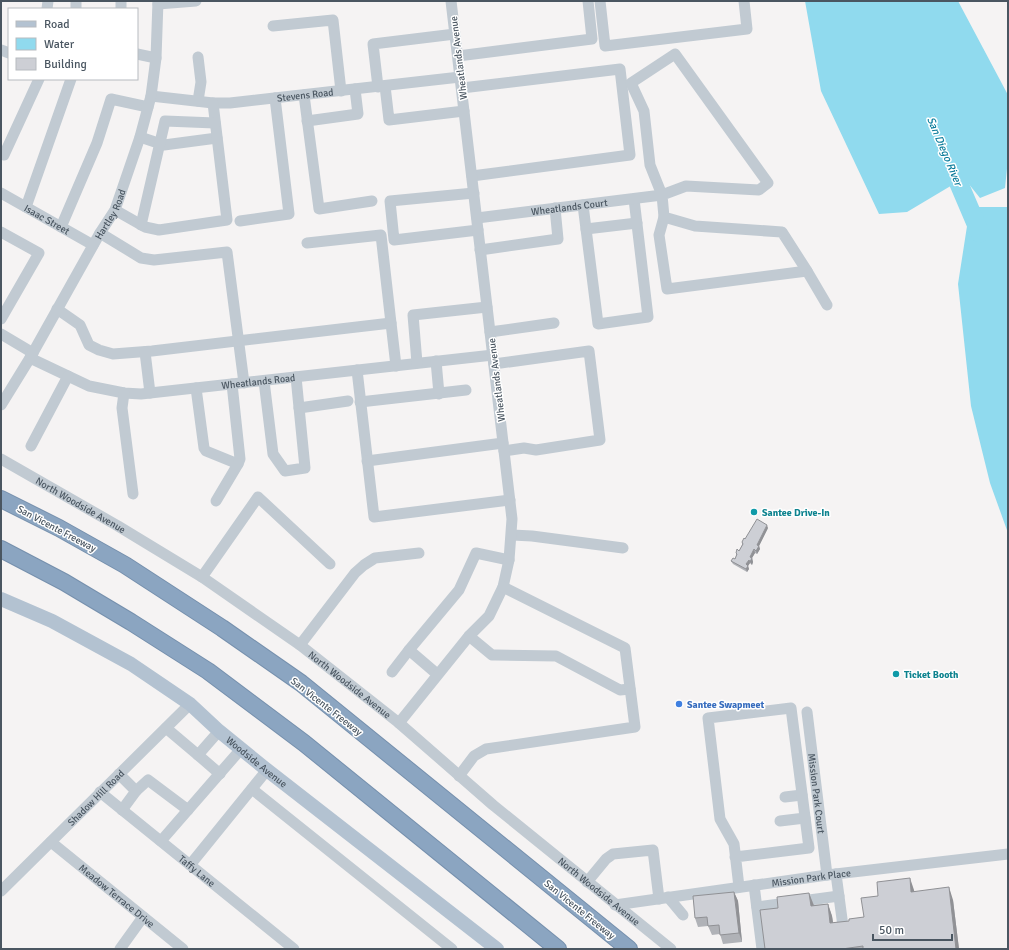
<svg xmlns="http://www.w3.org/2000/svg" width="1009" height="950" font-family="Signika,sans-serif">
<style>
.water{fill:#90daee}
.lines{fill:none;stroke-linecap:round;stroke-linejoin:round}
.river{stroke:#90daee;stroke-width:19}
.highway-casing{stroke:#7690ad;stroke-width:18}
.minor{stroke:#c1cad2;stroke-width:11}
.major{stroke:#b3c2d1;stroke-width:14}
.highway{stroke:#8ba5c1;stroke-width:16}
.wall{fill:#b0b2b7}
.shaded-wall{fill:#909195}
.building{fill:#cdcfd5;stroke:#909195}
.culture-dot{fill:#0f9aa8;stroke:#fff;stroke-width:1.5}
.shop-dot{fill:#3f7fe0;stroke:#fff;stroke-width:1.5}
.labels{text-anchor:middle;stroke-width:3;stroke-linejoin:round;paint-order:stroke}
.street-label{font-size:10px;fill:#4a5661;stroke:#fff}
.culture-label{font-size:10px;font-weight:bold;fill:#0d838f;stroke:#fff;text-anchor:start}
.shop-label{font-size:10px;font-weight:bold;fill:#366cbe;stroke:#fff;text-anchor:start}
.water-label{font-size:11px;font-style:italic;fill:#0c7c9b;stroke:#fff}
</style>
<rect width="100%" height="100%" fill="#f5f3f3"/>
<!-- water -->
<path class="water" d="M805 1H958L1008 95V159L1005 188 980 198 964 178 907 212 879 214 821 91Z
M970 207H1008V533L990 483 971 406 958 284Z"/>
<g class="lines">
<!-- river -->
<path class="river" d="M948 158 980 233"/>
<defs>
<path id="highway" d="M1 499 59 528 125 565 222 628 301 683 629 949
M1 549 64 582 131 622 208 671 304 743 558 949"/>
</defs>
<!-- highway casing -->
<use href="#highway" class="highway-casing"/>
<!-- minor -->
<g class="minor">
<path d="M121 1V9"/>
<path d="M600 1 605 46 747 29 744 1"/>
<path d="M158 4 196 1"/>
<path d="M47 9 48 1"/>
<path d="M76 9V1"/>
<path d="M273 26 333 20 341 91"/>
<path d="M1 50 9 53"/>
<path d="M137 54 156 58"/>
<path d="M458 56 592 39 588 1"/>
<path d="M198 57 201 82 198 101"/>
<path d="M385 86 389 120 464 111"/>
<path d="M378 87 373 44 455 34"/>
<path d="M462 88 620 69 630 155 472 176"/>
<path d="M304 95 319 209 372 201"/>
<path id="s1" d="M151 96 213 103H230L460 77"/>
<path d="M307 121 358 114 355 89"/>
<path d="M140 137 164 145 217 138"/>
<path d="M1 154 4 155 39 79"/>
<path id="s2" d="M1 193 93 245"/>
<path d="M474 193 390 201 394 240 478 230"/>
<path d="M583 205 598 324 648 317 634 199"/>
<path d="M26 207 71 79"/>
<path d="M115 210 145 227 159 230 227 220 213 103"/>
<path d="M664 217 659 235 667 289 807 271 827 305"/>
<path id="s3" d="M477 218 662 195 686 186 759 190 768 183 675 54 631 83 644 111 650 165 662 195 664 217 695 226 782 232 807 271"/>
<path d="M240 221 289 214 275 98"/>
<path d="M141 225 165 121 215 123"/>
<path d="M61 227 97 143 111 99 148 107"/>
<path d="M586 229 637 223"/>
<path d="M1 232 39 253 1 319"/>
<path d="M100 233 141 258 154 260 227 252 244 383"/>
<path d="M307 243 381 235 391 323"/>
<path d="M480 250 558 239 555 208"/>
<path d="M57 309 80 325 89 345 99 350 113 354 152 351 391 323 396 366"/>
<path d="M490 332 554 323"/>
<path d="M1 334 33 353"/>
<path d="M145 352 150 393"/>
<path id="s4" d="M30 358 89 386 124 393 141 394 493 355"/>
<path d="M436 361 439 394"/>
<path d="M417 363 413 315 487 307"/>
<path d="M494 364 589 351 600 440 536 450 524 448 504 451"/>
<path d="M357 370 374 517 510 500"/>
<path d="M264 381 273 454 285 471 305 468 296 377"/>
<path d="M196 388 204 448 206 451 238 464 240 459 232 384"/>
<path d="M124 393 122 408 133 494"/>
<path d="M360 402 466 390"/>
<path id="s5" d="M1 405 30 358 100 233 115 210 140 137 151 96 156 58 158 1"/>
<path d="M299 408 348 401"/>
<path d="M31 446 68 376"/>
<path id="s6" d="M1 459 118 526 202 577 300 645 399 723 493 805 671 949"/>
<path d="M367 461 503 443"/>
<path d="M216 501 238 464"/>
<path d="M512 535 532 536 623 548"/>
<path d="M202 577 258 497 330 564"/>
<path d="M469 636 492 655H495L556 656 620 690 630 689"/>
<path d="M300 645 355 573 364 565 375 558 419 553"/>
<path d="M409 650 459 590 476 553 509 560"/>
<path d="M392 672 409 650 437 674"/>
<path id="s7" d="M807 712 827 875"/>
<path d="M399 723 469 636 489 616 503 587 509 560 512 519 451 1"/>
<path d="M166 728 198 755 219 731"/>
<path d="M198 755 220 774"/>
<path d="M119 774 136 791 148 780 188 810"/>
<path d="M459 776 474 756 486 749 635 727 625 648 503 587"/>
<path d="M252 789 452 949"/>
<path id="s8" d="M100 792 294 949"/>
<path d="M785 797 802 795"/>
<path d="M122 810 136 791"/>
<path d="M780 821 805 818"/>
<path d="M161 841 241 749"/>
<path id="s9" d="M51 842 183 949"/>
<path d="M735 857 809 848 791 708 708 718 720 819 734 844 739 887"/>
<path d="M190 865 267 770"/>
<path d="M836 874 844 934"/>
<path d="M587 882 606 859 613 854 653 850 659 899"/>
<path d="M754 885 762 949"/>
<path id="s10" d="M1 891 190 704"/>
<path d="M668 897 683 915"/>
<path id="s11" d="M615 905 827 875 1008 854"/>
<path d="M757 907 839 896"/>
<path d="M120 949 143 917"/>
</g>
<!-- major -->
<path class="major" id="s12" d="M1 599 52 621 131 664 190 704 219 731 267 770 497 949"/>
<!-- highway -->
<use href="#highway" class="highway"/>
</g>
<!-- wall -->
<path class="wall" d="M768 528 759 546 760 549 757 554 755 553 752 558 753 562 752 565 750 563 748 566 749 569 747 572 733 564 731 561 735 559 736 556V553L739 551 742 545V542L745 539Z
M915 891 953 900 959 949H765L778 908 809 893 814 905 828 904 832 916 833 923 849 921 864 917Z
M734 892 738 901 742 942 723 944 720 934 712 935 708 926 698 927 695 918Z"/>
<!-- shaded-wall -->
<path class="shaded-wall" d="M767 525 768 528 759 546 760 549 757 554 756 551 757 545Z
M754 549 755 553 752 558 753 562 752 565 750 562V557Z
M749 560 750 563 748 566 749 569 747 572 746 569V564Z
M910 878 914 890 916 904 911 892Z
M949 887 953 900 959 949H956Z
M734 892 738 901 742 942 739 933Z
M809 893 814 906H811Z
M828 904 832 916 835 935 830 923Z"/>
<!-- building -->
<path class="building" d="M757 519 767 525 757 545 759 546 756 551 754 549 750 557 752 558 750 562 749 560 746 564 748 566 746 569 731 561 733 558 735 559 737 554 736 553 737 549 739 551 743 544 742 542 744 538 745 539Z
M910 878 911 892 949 887 956 949H863V946L842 949H765L760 910 778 908 777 897 809 893 811 906 828 904 830 923 849 921V919L864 917 861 898 878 896 877 882Z
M734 892 739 933 720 935 719 925 708 926 707 917 695 918 693 896Z"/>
<!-- markers -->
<g class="culture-dot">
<circle cx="754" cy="512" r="4"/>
<circle cx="896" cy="674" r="4"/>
</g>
<circle class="shop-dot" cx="679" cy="704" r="4"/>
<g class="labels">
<!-- street labels -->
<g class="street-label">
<text transform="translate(458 58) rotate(-97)" y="4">Wheatlands Avenue</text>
<text dy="4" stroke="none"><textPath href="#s1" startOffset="155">Stevens Road</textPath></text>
<text dy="4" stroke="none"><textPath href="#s3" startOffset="93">Wheatlands Court</textPath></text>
<text dy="4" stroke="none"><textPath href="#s5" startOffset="220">Hartley Road</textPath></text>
<text dy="4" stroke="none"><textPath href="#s2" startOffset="53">Isaac Street</textPath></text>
<text transform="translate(496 380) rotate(-97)" y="4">Wheatlands Avenue</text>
<text dy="4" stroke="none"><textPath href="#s4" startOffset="236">Wheatlands Road</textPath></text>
<text dy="4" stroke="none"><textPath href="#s6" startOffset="92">North Woodside Avenue</textPath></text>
<text transform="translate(57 528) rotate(28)" y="4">San Vicente Freeway</text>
<text dy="4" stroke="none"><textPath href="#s6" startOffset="416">North Woodside Avenue</textPath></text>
<text transform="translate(327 706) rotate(38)" y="4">San Vicente Freeway</text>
<text dy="4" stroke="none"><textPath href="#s12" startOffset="305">Woodside Avenue</textPath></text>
<text dy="4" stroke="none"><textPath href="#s7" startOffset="82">Mission Park Court</textPath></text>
<text dy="4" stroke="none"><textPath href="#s10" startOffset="133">Shadow Hill Road</textPath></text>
<text dy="4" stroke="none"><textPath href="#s8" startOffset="125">Taffy Lane</textPath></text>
<text dy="4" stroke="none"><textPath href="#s11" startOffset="198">Mission Park Place</textPath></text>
<text dy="4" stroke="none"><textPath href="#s6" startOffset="740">North Woodside Avenue</textPath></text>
<text dy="4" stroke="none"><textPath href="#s9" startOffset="85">Meadow Terrace Drive</textPath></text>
<text transform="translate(580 909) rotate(39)" y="4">San Vicente Freeway</text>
</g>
<!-- culture labels -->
<g class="culture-label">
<text x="762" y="516">Santee Drive-In</text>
<text x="904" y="678">Ticket Booth</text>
</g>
<!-- shop labels -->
<g class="shop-label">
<text x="687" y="708">Santee Swapmeet</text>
</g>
<!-- water labels -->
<g class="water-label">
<text transform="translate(945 151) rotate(67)" y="4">San Diego River</text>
</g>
</g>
<!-- border -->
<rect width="1009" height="950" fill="none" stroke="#4a5661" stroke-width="4"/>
<!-- legend -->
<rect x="8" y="8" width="130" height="72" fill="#ffffff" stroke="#b7bbc0"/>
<rect x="16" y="21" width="20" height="6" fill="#b3c2d1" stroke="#b7bbc0"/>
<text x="44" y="28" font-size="12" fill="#4a5661">Road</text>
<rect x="16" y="38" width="20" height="12" fill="#90daee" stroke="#b7bbc0"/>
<text x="44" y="48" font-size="12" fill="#4a5661">Water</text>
<rect x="16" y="58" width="20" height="12" fill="#cdcfd5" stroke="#b7bbc0"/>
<text x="44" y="68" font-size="12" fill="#4a5661">Building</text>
<!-- scale -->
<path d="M873 934v6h79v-6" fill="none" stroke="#4a5661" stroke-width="2"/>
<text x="879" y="934" font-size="12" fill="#4a5661" stroke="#ffffff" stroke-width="3" paint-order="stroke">50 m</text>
</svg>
